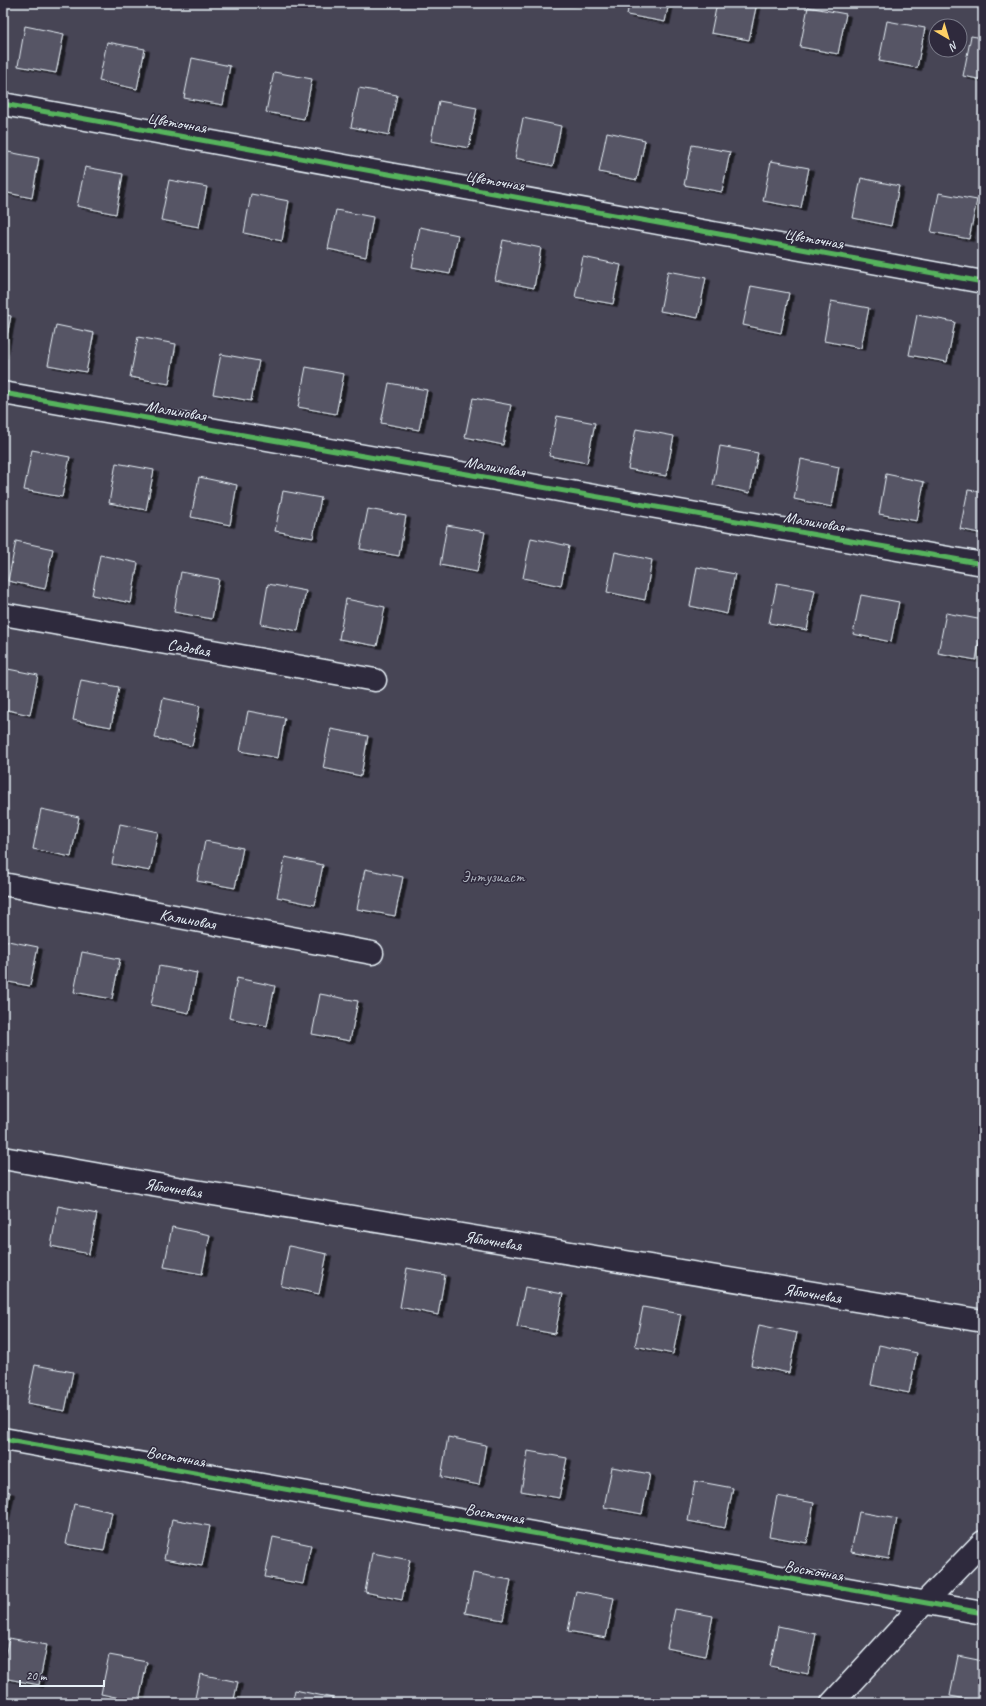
<svg xmlns="http://www.w3.org/2000/svg" width="986" height="1706" font-family="Caveat,sans-serif">
<style>
.green{fill:#464455;stroke:#979aa6;fill-rule:evenodd}
.building{fill:#575565;stroke:#e8f1f8;filter:url(#shadow)}
.lines{fill:none;stroke-linecap:round;stroke-linejoin:round}
.street-casing{stroke:#e8f1f8;stroke-width:25}
.street{stroke:#2f2a3d;stroke-width:22}
.cycleway-casing{stroke:#2f2a3d;stroke-width:8}
.cycleway{stroke:#56b35d;stroke-width:5}
.labels{text-anchor:middle;stroke-width:3;stroke-linejoin:round;paint-order:stroke}
.street-label{font-size:16px;fill:#e8f1f8;stroke:#2f2a3d}
.park-label{font-size:16px;fill:#afb4bf;stroke:#2f2a3d}
</style>
<defs>
<filter id="shadow"><feDropShadow dx="4.5" dy="2.5" stdDeviation="0" flood-color="#0009"/></filter>
</defs>
<rect width="100%" height="100%" fill="#2f2a3d"/>
<filter id="ink" filterUnits="userSpaceOnUse"><feTurbulence type="fractalNoise" baseFrequency=".025" numOctaves="2"/><feDisplacementMap in="SourceGraphic" scale="8" xChannelSelector="R" yChannelSelector="G"/><feConvolveMatrix kernelMatrix="1 2 1 2 8 2 1 2 1" color-interpolation-filters="sRGB"/></filter>
<g filter="url(#ink)">
<!-- green -->
<path class="green" d="M3 3H983V1703H3ZM936 26H960V50H936Z"/>
<!-- building -->
<path class="building" d="M566 3H584L583 6Z
M629 3H669L665 22 627 15Z
M717 3H757L749 40 711 33Z
M808 7 846 14 838 54 800 47Z
M887 21 925 28 917 68 879 61Z
M25 26 64 34 56 73 18 66Z
M971 36 983 38V80L963 76Z
M107 42 145 49 137 89 99 81Z
M192 58 230 66 223 105 184 98Z
M274 72 312 79 304 119 266 112Z
M359 88 397 95 389 135 351 127Z
M439 101 477 108 469 148 431 141Z
M523 118 561 126 553 166 515 158Z
M607 132 645 140 637 180 599 172Z
M692 145 730 152 722 192 684 185Z
M3 151 39 158 32 198 3 192Z
M771 161 809 168 801 208 763 201Z
M85 167 123 174 116 214 77 206Z
M861 178 899 186 891 226 853 218Z
M169 180 207 187 199 227 161 220Z
M939 193 977 200 969 239 931 232Z
M251 194 289 201 282 241 244 233Z
M336 210 373 217 366 257 328 249Z
M420 227 458 235 450 274 412 267Z
M503 240 541 248 534 288 495 280Z
M583 257 621 265 613 304 575 297Z
M668 271 706 278 698 318 660 311Z
M751 286 789 293 781 333 743 325Z
M831 301 869 308 861 348 824 341Z
M3 314 11 316 3 356Z
M917 315 955 322 947 362 909 355Z
M56 325 94 333 86 372 48 365Z
M138 337 176 344 169 384 130 377Z
M221 354 259 361 251 401 213 394Z
M306 367 344 374 336 414 298 407Z
M389 383 427 390 419 430 381 423Z
M473 398 511 405 503 445 465 437Z
M557 416 595 423 587 463 549 456Z
M636 429 674 436 666 476 628 469Z
M720 446 758 453 750 493 713 485Z
M32 450 70 457 62 497 24 490Z
M801 459 839 467 832 507 794 499Z
M116 463 154 470 146 510 109 503Z
M886 474 924 482 917 521 879 514Z
M199 477 237 485 230 525 191 517Z
M968 490 983 492V534L960 529Z
M283 491 321 498 313 538 275 531Z
M368 509 406 516 399 556 360 549Z
M447 525 485 532 477 572 440 565Z
M531 538 569 546 561 586 523 578Z
M16 541 53 549 45 589 8 581Z
M615 552 652 560 645 600 607 592Z
M100 555 138 563 131 603 92 595Z
M697 567 735 574 727 614 690 606Z
M181 572 219 579 212 619 174 612Z
M777 583 815 590 807 630 769 623Z
M268 584 306 591 298 631 261 624Z
M861 595 899 602 891 642 853 634Z
M346 599 385 607 377 646 339 639Z
M946 613 983 620 976 660 938 653Z
M3 668 38 675 30 715 3 709Z
M81 680 119 687 111 727 73 720Z
M163 698 200 706 192 746 155 738Z
M248 711 285 718 278 758 240 751Z
M331 729 368 736 361 776 323 768Z
M41 809 79 817 71 857 33 849Z
M120 824 158 832 150 871 112 864Z
M205 841 243 848 235 888 197 881Z
M285 857 323 865 315 905 277 897Z
M365 869 403 877 395 916 357 909Z
M3 940 38 947 30 986 3 981Z
M82 952 120 959 112 999 74 992Z
M159 966 197 973 189 1013 151 1005Z
M237 978 275 986 267 1026 229 1018Z
M320 994 358 1001 350 1041 312 1034Z
M58 1206 97 1214 89 1254 51 1246Z
M172 1227 210 1235 202 1274 164 1267Z
M289 1246 327 1254 319 1294 281 1286Z
M407 1268 445 1275 438 1315 400 1307Z
M525 1287 563 1294 555 1334 517 1327Z
M643 1307 681 1314 673 1354 635 1346Z
M759 1325 797 1333 789 1373 751 1365Z
M879 1345 917 1353 909 1393 871 1385Z
M35 1365 73 1372 65 1411 27 1404Z
M448 1437 486 1445 479 1485 441 1477Z
M528 1451 567 1458 559 1498 521 1491Z
M612 1467 650 1474 642 1514 604 1507Z
M695 1481 733 1488 725 1528 688 1521Z
M3 1490 10 1492 3 1526Z
M777 1496 814 1503 807 1543 769 1536Z
M74 1504 112 1512 104 1551 66 1544Z
M859 1512 897 1519 889 1559 851 1552Z
M172 1519 210 1526 202 1566 164 1559Z
M273 1537 311 1545 303 1584 265 1577Z
M372 1553 410 1560 402 1600 365 1592Z
M473 1573 511 1580 503 1620 465 1613Z
M576 1591 614 1598 606 1638 568 1631Z
M675 1609 713 1616 705 1656 667 1648Z
M778 1626 816 1634 808 1674 770 1666Z
M9 1638 47 1645 39 1685 3 1678V1666Z
M109 1655 147 1662 139 1702 101 1694Z
M958 1656 983 1661V1702L950 1696Z
M200 1674 238 1682 233 1703H194Z
M295 1690 333 1698 332 1703H292Z"/>
<g class="lines">
<defs>
<g id="street">
<path d="M3 104 983 282"/>
<path d="M3 393 983 564"/>
<path id="s1" d="M3 614 375 680"/>
<path id="s2" d="M3 884 372 953"/>
<path id="s3" d="M3 1158 140 1182 983 1321"/>
<path d="M3 1439 983 1613"/>
<path d="M832 1703 924 1603 983 1542"/>
</g>
</defs>
<!-- street casing -->
<use href="#street" class="street-casing"/>
<!-- street -->
<use href="#street" class="street"/>
<defs>
<path id="cycleway" d="M3 104 983 282
M3 393 983 564
M3 1439 983 1613"/>
</defs>
<!-- cycleway casing -->
<use href="#cycleway" class="cycleway-casing"/>
<!-- cycleway -->
<use href="#cycleway" class="cycleway"/>
</g>
</g>
<g class="labels">
<!-- street labels -->
<g class="street-label">
<text transform="translate(177 122) rotate(10)" y="6">Цветочная</text>
<text transform="translate(495 180) rotate(10)" y="6">Цветочная</text>
<text transform="translate(814 238) rotate(10)" y="6">Цветочная</text>
<text transform="translate(176 410) rotate(10)" y="6">Малиновая</text>
<text transform="translate(495 466) rotate(10)" y="6">Малиновая</text>
<text transform="translate(814 521) rotate(10)" y="6">Малиновая</text>
<text dy="6" stroke="none"><textPath href="#s1" startOffset="189">Садовая</textPath></text>
<text dy="6" stroke="none"><textPath href="#s2" startOffset="188">Калиновая</textPath></text>
<text dy="6" stroke="none"><textPath href="#s3" startOffset="173">Яблочневая</textPath></text>
<text dy="6" stroke="none"><textPath href="#s3" startOffset="497">Яблочневая</textPath></text>
<text dy="6" stroke="none"><textPath href="#s3" startOffset="821">Яблочневая</textPath></text>
<text transform="translate(176 1456) rotate(10)" y="6">Восточная</text>
<text transform="translate(495 1513) rotate(10)" y="6">Восточная</text>
<text transform="translate(814 1570) rotate(10)" y="6">Восточная</text>
</g>
<!-- park labels -->
<g class="park-label">
<text x="493" y="882">Энтузиаст</text>
</g>
</g>
<!-- margin -->
<rect width="986" height="1706" fill="none" stroke="#2f2a3d" stroke-width="16"/>
<rect x="8" y="8" width="970" height="1690" fill="none" stroke="#e8f1f8" stroke-width="1.5" filter="url(#ink)"/>
<!-- north arrow -->
<g transform="translate(948 38) rotate(142)"><circle r="19" fill="#2f2a3d" stroke="#797a88"/>
<path d="M0-3L7 15L0 10L-7 15Z" fill="#ffd166"/>
<text y="-6" font-size="11" font-weight="bold" text-anchor="middle" fill="#e8f1f8">N</text>
</g>
<!-- scale -->
<path d="M20 1680v6h84v-6" fill="none" stroke="#e8f1f8" stroke-width="2"/>
<text x="26" y="1680" font-size="12" fill="#e8f1f8" stroke="#2f2a3d" stroke-width="3" paint-order="stroke">20 m</text>
</svg>
